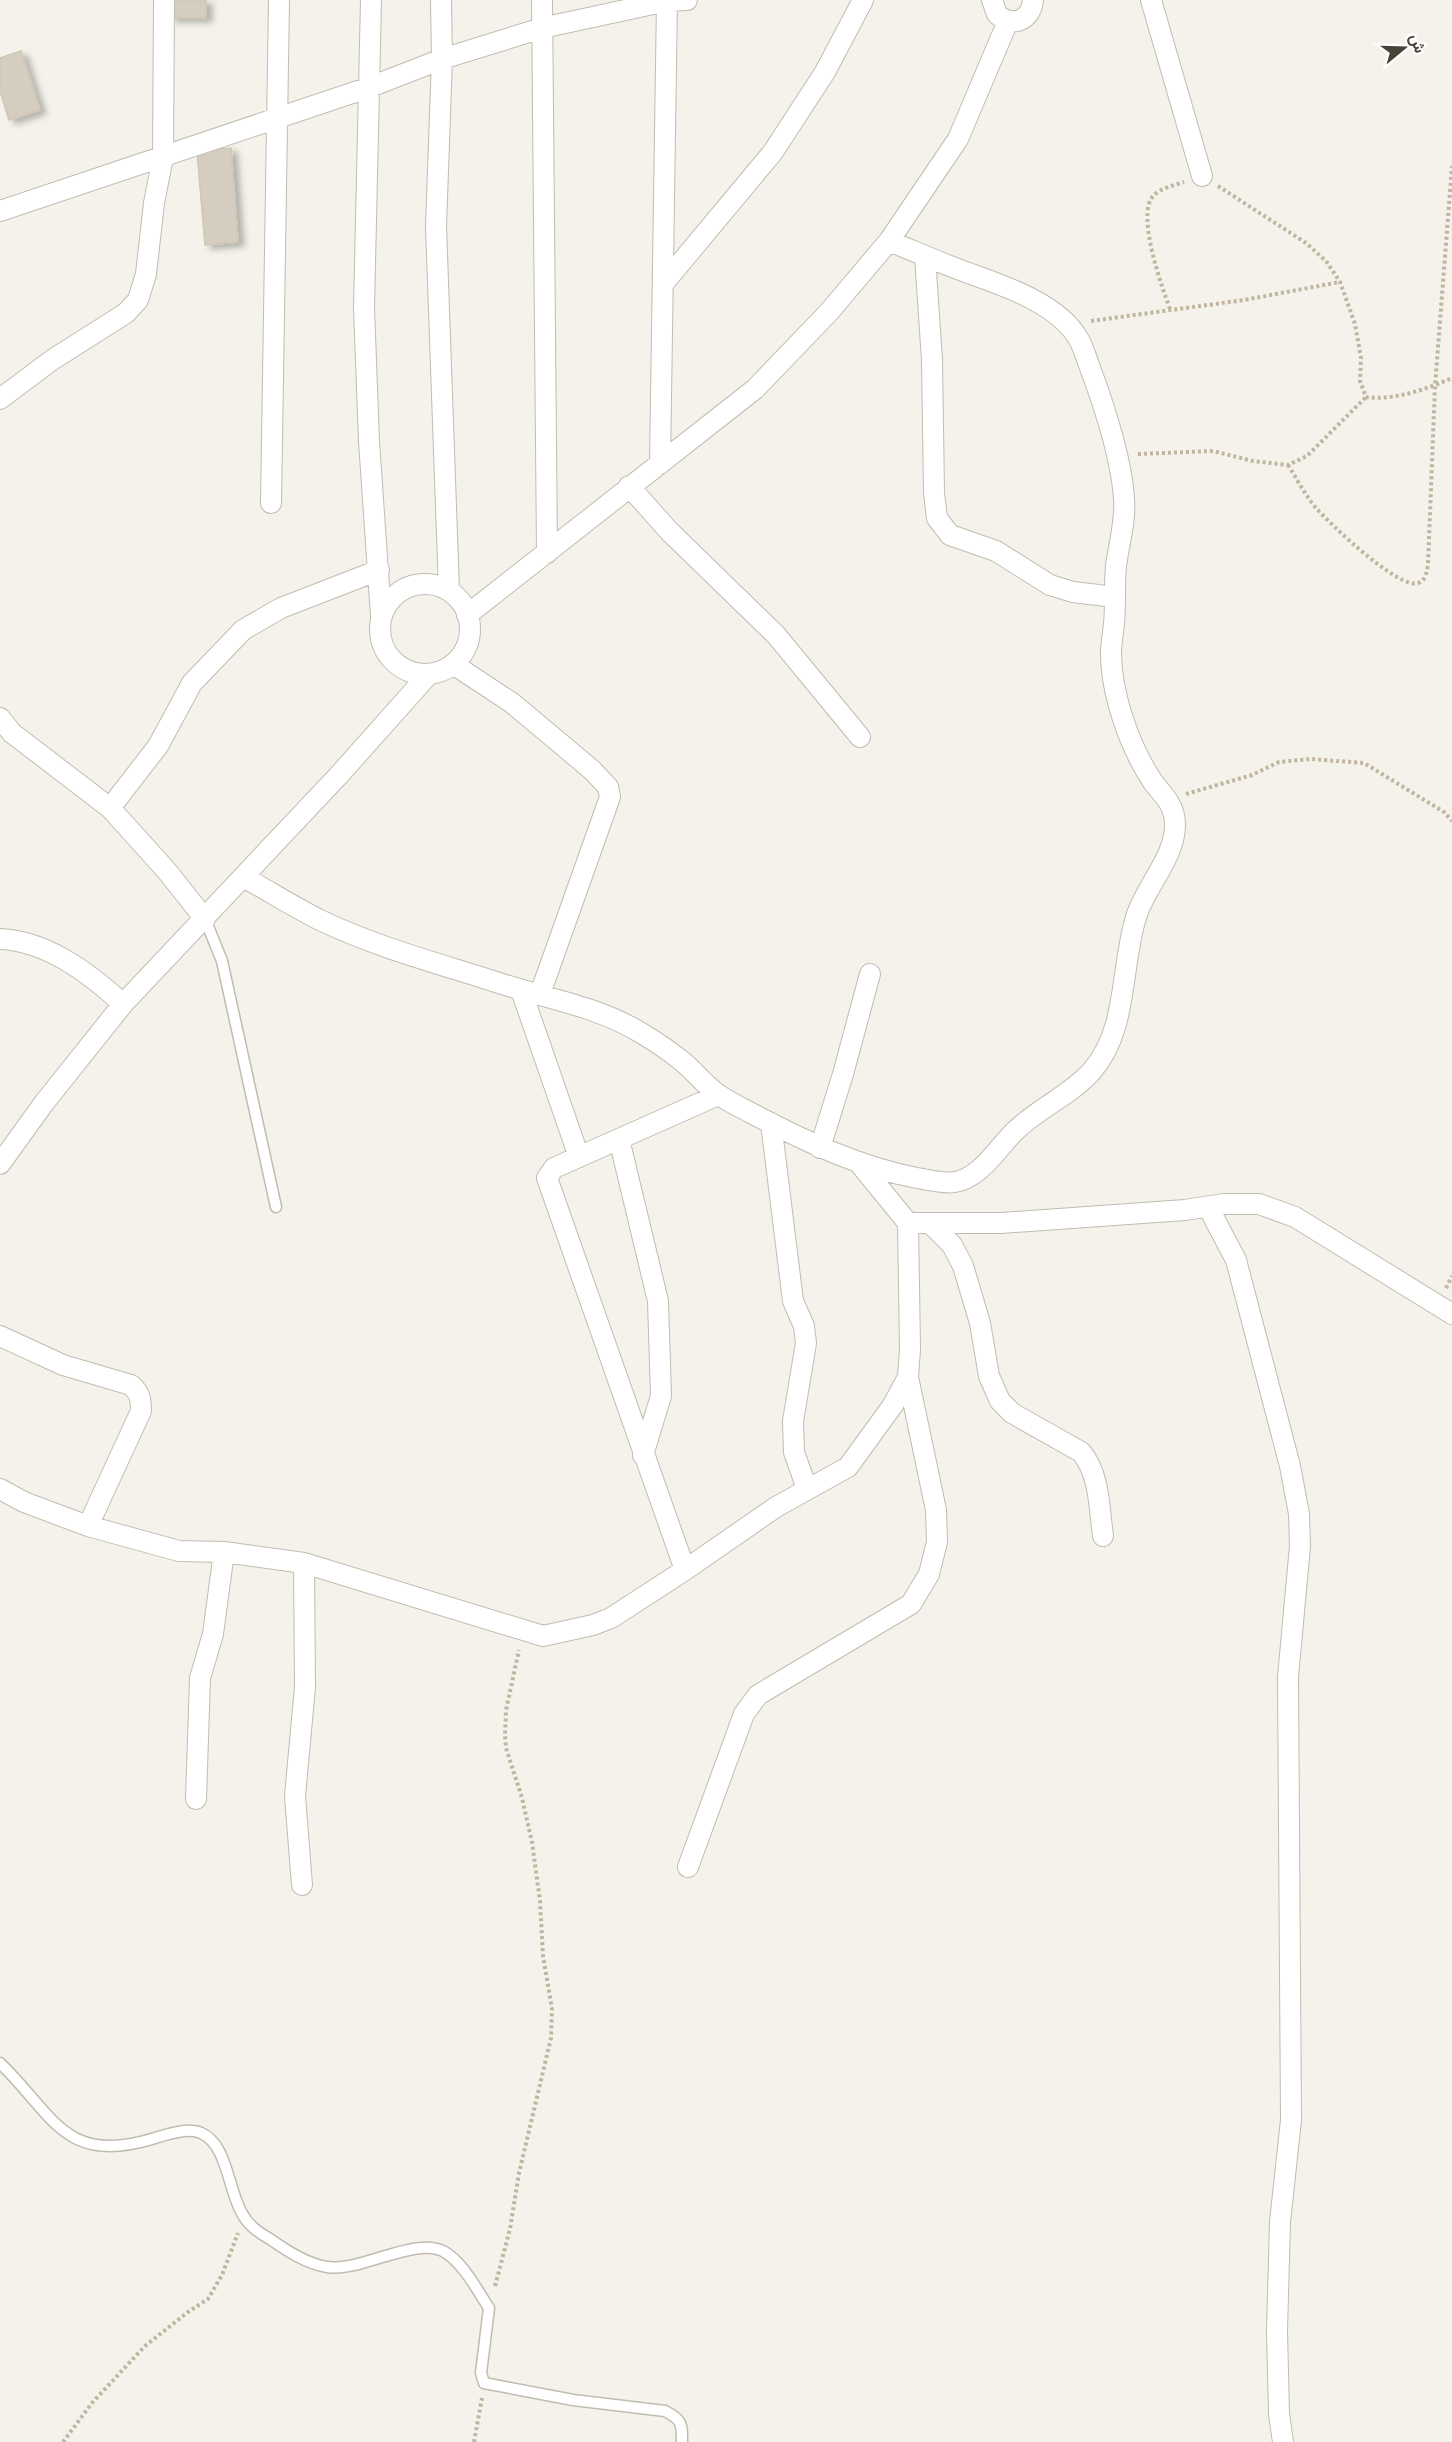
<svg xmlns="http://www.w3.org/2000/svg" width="1452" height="2442" font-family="'Noto Sans',Vazirmatn,sans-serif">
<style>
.building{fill:#d5cec0;stroke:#d0c6b4;stroke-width:1.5;filter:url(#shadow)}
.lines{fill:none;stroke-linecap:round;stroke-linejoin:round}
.lane-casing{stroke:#c2bcb0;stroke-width:13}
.street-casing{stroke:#c2bcb0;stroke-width:22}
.path{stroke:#c0b59f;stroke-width:4;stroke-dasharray:3 3;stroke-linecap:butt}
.lane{stroke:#fff;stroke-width:10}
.street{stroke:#fff;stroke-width:20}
</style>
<defs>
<filter id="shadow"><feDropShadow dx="6" dy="4" stdDeviation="3" flood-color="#0004"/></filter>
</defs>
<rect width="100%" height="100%" fill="#f4f2ea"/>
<!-- building -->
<path class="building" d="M170 0H206V18H170Z
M21 51 40 110 9 120 0 91V58Z
M231 148 238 242 205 245 197 151Z"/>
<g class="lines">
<defs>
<path id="lane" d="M205 919 222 961 276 1207
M0 2063C54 2115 64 2165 152 2139 165 2135 188 2127 201 2133 228 2144 228 2192 243 2215 248 2225 261 2234 270 2239 287 2251 307 2264 327 2267 361 2272 414 2237 443 2251 463 2262 477 2290 489 2308L481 2373 484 2383 573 2400 665 2411C682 2420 682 2423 682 2442"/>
<path id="street" d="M371 0 364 308 369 441 381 616
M441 0 442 59 436 226 449 591
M542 0 547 553
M992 0 997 14C1012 28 1031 21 1033 0
M1151 0 1202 176
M0 211 370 87 442 59 542 28 667 1 687 0
M925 256 932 360 934 493 937 518 950 535 996 551 1050 585 1073 592 1115 597
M663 284 773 152 825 72 863 0
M0 399 52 360 126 313 138 300 146 274 154 203 163 157 164 0
M660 464 667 0
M629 486 669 531 776 635 860 737
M271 503 279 0
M380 629a45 45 0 1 1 90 0a45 45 0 1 1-90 0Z
M467 615 755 389 829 312 889 241 958 139 1008 21
M453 664 512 703 592 770 608 787 610 797 540 994
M0 718 12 733 110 808 166 870 205 919
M110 808 158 746 192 683 243 630 281 608 379 570
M243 877C269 891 294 907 320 920 376 947 437 963 496 982 547 999 595 1005 643 1034 656 1042 671 1052 683 1062 695 1072 706 1086 719 1095 729 1102 742 1108 753 1114 805 1141 858 1167 917 1178 929 1180 943 1184 955 1182 980 1178 998 1148 1014 1132 1037 1109 1069 1096 1091 1072 1129 1030 1120 965 1137 914 1148 882 1181 851 1174 815 1171 801 1161 793 1153 782 1130 748 1111 694 1111 653 1111 644 1113 634 1114 624 1116 605 1114 585 1116 566 1119 543 1126 521 1124 498 1121 456 1104 405 1089 365 1086 357 1083 346 1078 338 1058 304 1005 286 971 274 943 264 916 252 889 241
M0 939C47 941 89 973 123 1004
M521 990 579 1157
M771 1123 793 1301 804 1326 806 1343 793 1421 794 1452 807 1489
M619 1139 658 1301 661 1396 643 1455
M820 1148 843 1074 870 974
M0 1164 44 1103 123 1004 339 775 429 674
M1208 1207 1236 1260 1290 1466 1299 1514 1300 1546 1288 1677 1291 2120 1280 2222 1277 2331 1279 2414 1283 2442
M908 1223H1001L1185 1210 1224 1204H1259L1295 1217 1452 1314
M931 1224 952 1245 963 1266 980 1323 989 1376 1000 1401 1012 1413 1081 1452C1100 1474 1099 1508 1103 1536
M0 1336 63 1365 131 1385C140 1393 141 1399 141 1411L88 1526
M0 1489 24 1502 88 1526 179 1551 224 1552 304 1563 543 1636 593 1625 611 1618 685 1570 776 1507 848 1467 893 1405 908 1377 910 1349 908 1223 859 1163
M685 1570 547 1178 554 1168 718 1095
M196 1799 200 1678 213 1634 224 1552
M688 1867 744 1714 758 1695 911 1604 929 1574 937 1542 936 1510 908 1377
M302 1885 295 1796 305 1687 304 1563"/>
</defs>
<!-- lane casing -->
<use href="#lane" class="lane-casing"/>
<!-- street casing -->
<use href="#street" class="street-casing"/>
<!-- path -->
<path class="path" d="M1218 186 1306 243 1326 261 1340 282 1355 324 1361 358 1360 381 1366 397C1393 401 1427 389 1452 378
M1170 309C1162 287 1135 213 1154 195 1161 188 1175 185 1184 182
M1091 321 1244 300 1340 282
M1138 454 1213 451 1253 461 1288 465 1307 456 1366 397
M1288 465C1297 479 1305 495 1316 508 1329 523 1399 590 1418 583 1426 581 1427 571 1428 564L1435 386 1452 166
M1186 794 1252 775 1279 762 1311 759 1364 763 1444 812 1452 821
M1446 1288 1452 1276
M495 2286 510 2229 519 2173 551 2038 552 2009 543 1956 540 1901 532 1842 522 1798 506 1748 505 1736 506 1710 519 1650
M63 2442 92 2403 145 2346 188 2312 208 2299 222 2275 238 2233
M474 2442 482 2398"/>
<!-- lane -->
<use href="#lane" class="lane"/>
<!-- street -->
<use href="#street" class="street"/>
</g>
<!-- north arrow -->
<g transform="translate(1404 48) rotate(71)" stroke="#ffffff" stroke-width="4.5" paint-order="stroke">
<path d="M0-4.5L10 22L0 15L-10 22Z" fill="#484239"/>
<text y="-9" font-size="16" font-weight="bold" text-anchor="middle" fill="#484239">ش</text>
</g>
</svg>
